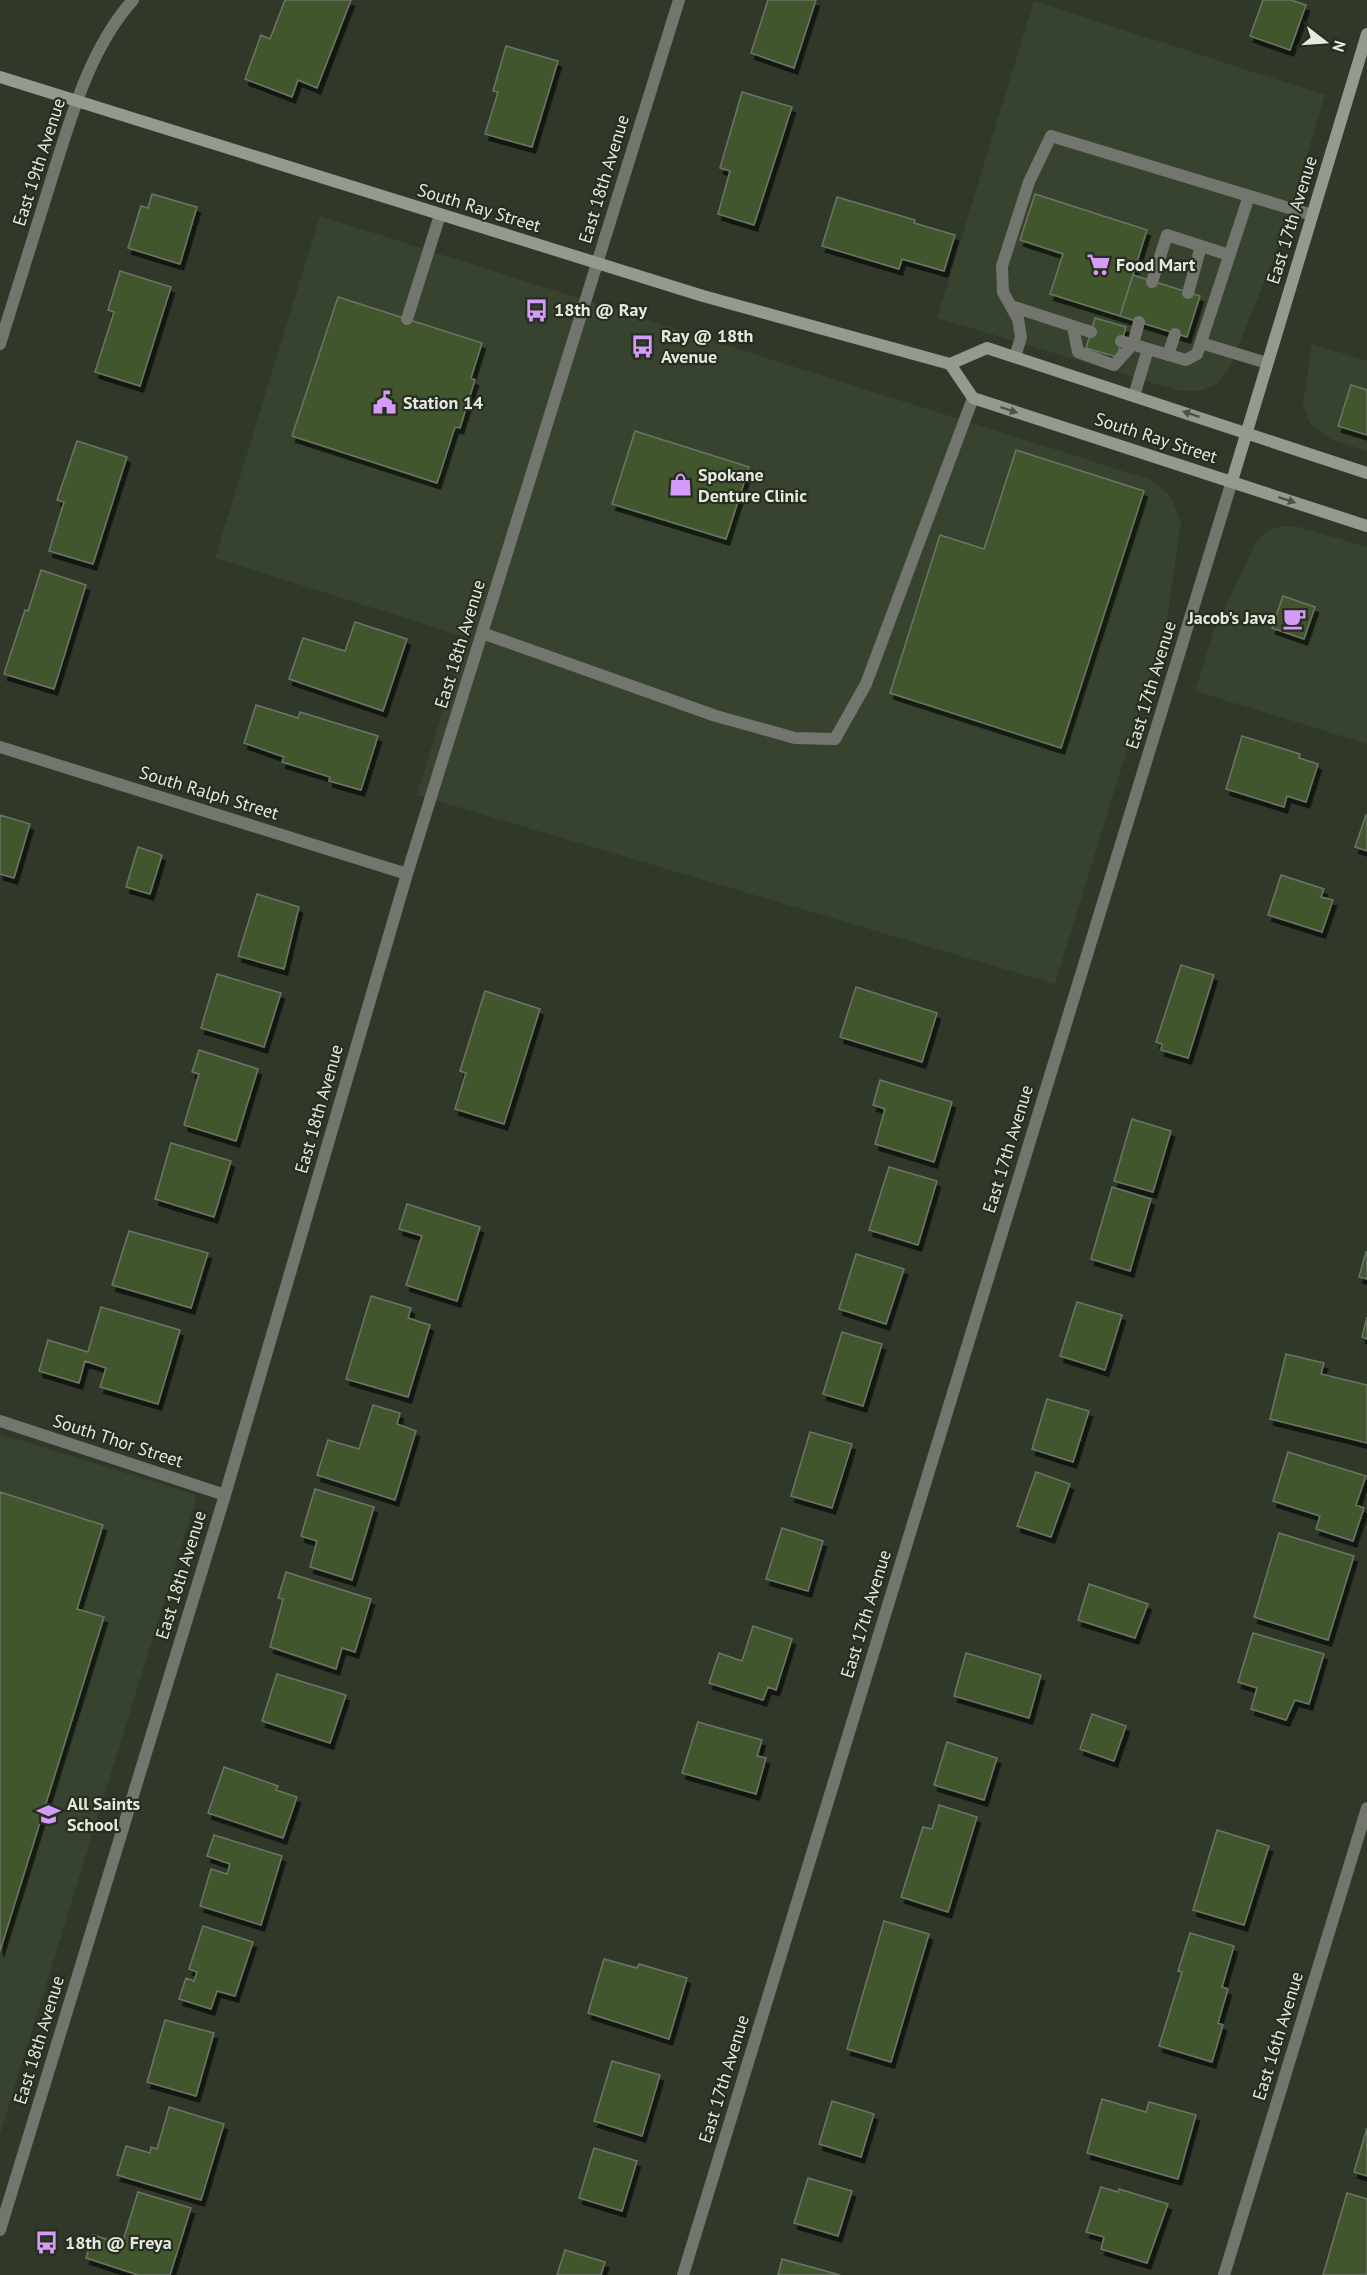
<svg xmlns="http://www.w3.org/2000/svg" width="1367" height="2275" font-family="'PT Sans',sans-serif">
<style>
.built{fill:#37432e}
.building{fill:#42572f;stroke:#6c7565;stroke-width:1.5;filter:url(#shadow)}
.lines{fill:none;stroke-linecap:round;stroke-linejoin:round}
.lane{stroke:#72766f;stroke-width:12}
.street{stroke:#72766f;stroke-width:12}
.secondary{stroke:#939a8e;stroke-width:12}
.oneway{fill:#4d5446}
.labels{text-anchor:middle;stroke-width:4.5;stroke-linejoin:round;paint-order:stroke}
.street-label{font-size:18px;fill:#e5eae1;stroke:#272e20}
.poi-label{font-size:18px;font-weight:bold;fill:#e5eae1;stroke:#272e20;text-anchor:start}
</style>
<defs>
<filter id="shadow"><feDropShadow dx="3.5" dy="6" stdDeviation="0" flood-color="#0009"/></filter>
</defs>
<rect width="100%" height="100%" fill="#30382a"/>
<!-- built -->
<path class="built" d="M1034 1 1325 95 1283 235 1229 369 1217 384 1199 391H1180L937 318Z
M320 216 1151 480 1170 496 1181 521 1167 619 1055 984 417 795 465 637 215 558Z
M1312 344 1367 361V451L1330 439 1310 424 1303 405Z
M1282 526 1299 527 1367 547V744L1195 691 1213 633 1256 542 1267 531Z
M0 1434 197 1495 0 2134Z"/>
<!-- building -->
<path class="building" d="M285 0H351L317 88 298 80 292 97 245 79 261 35 270 39Z
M768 0H816L794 68 751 53Z
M1263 0H1291L1306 5 1290 50 1250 36Z
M506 46 558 61 532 147 485 134 498 92 493 91Z
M742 92 792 107 754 225 718 214 730 171 720 168Z
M152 194 197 207 180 264 128 248 141 206 148 208Z
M1035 194 1147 230 1120 316 1050 294 1063 254 1020 240Z
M837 197 915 220 914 223 955 235 944 271 902 259 899 269 822 246Z
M120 271 171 287 140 386 95 372 114 312 108 310Z
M1133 275 1200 296 1187 337 1120 316Z
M338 297 482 343 471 378 475 380 460 428 455 427 437 483 292 436Z
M1095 318 1126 327 1117 357 1086 348Z
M1351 385 1367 390V435L1338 426Z
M635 431 749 467 726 539 612 504Z
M77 441 127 457 93 564 49 551 64 502 57 500Z
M1016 450 1144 491 1061 748 890 693 940 535 984 549Z
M41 570 86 585 54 689 4 674 25 610 28 611Z
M1283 596 1315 607 1304 639 1272 628Z
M355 622 407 639 383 711 289 679 303 638 345 651Z
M256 705 298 718 300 712 378 736 361 790 329 781 330 777 282 762 284 757 244 743Z
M1242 736 1300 754 1299 758 1318 764 1306 802 1287 796 1284 807 1226 789Z
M0 815 30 824 14 878 0 874Z
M1366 815H1367V851L1355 847Z
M138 847 162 855 150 894 126 887Z
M1281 875 1324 889 1321 897 1333 900 1322 932 1268 915Z
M257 894 299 907 284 969 238 956Z
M1181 965 1214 975 1188 1058 1161 1050 1162 1044 1156 1042Z
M217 974 281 993 264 1047 201 1028Z
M856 987 937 1013 922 1062 840 1037Z
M485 991 540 1009 504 1124 455 1109 466 1073 460 1071Z
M199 1050 258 1069 236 1141 184 1125 199 1074 192 1072Z
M880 1080 952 1102 934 1162 875 1144 885 1109 873 1105Z
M1132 1119 1171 1131 1153 1192 1114 1181Z
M171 1143 231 1161 214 1217 155 1199Z
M889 1167 937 1181 918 1245 869 1230Z
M1112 1187 1151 1199 1130 1271 1091 1259Z
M407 1204 480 1227 457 1301 406 1285 422 1236 399 1229Z
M129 1231 208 1253 191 1308 112 1285Z
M1366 1252H1367V1279L1359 1277Z
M856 1254 904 1269 886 1324 839 1309Z
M371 1296 411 1308 408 1318 430 1325 408 1397 346 1379Z
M1077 1302 1122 1315 1105 1370 1060 1356Z
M101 1307 180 1330 158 1404 100 1387 106 1368 85 1361 79 1383 39 1371 48 1340 88 1352Z
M1367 1317V1339L1362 1337Z
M842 1332 882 1344 863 1406 823 1394Z
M1286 1354 1324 1363 1321 1374 1367 1385V1443L1270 1419Z
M1047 1399 1089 1411 1073 1462 1032 1449Z
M373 1405 400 1413 397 1424 416 1431 395 1500 317 1475 328 1440 359 1449Z
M810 1432 852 1444 832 1508 791 1496Z
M1288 1452 1366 1476 1356 1505 1364 1508 1353 1541 1316 1529 1320 1516 1273 1501Z
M1036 1472 1070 1484 1051 1537 1017 1526Z
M315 1489 374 1507 352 1580 310 1567 317 1541 301 1536Z
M0 1492 103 1525 77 1609 104 1617 0 1951Z
M782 1528 823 1541 808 1591 766 1579Z
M1279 1533 1354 1556 1328 1640 1254 1617Z
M286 1572 371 1599 355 1652 342 1648 336 1669 270 1647 283 1599 278 1598Z
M1089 1584 1148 1604 1135 1638 1078 1620Z
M753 1626 792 1639 776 1690 768 1687 763 1700 709 1683 719 1653 742 1661Z
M1253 1633 1324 1654 1309 1704 1295 1700 1286 1720 1251 1709 1257 1688 1238 1682Z
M966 1653 1041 1675 1029 1718 954 1696Z
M277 1674 346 1695 330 1743 262 1721Z
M1092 1714 1126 1726 1114 1761 1080 1749Z
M698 1722 762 1740 757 1756 766 1758 756 1794 682 1773Z
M947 1742 997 1758 984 1800 934 1785Z
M224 1767 278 1786 276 1790 297 1797 283 1838 208 1813Z
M939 1805 977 1817 948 1912 901 1897 923 1827 932 1829Z
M1217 1830 1269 1846 1244 1925 1193 1910Z
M214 1835 282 1856 261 1925 200 1906 211 1869 227 1874 230 1864 207 1856Z
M884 1921 929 1934 891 2062 847 2049Z
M203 1926 253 1942 235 1996 217 1991 211 2009 179 1999 186 1978 194 1981 197 1972 189 1969Z
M1190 1933 1234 1946 1222 1987 1228 1989 1218 2023 1223 2025 1212 2062 1159 2046 1182 1972 1178 1971Z
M604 1959 637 1968 639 1964 687 1978 669 2039 588 2013Z
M165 2020 214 2033 196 2096 147 2082Z
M612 2061 660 2075 642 2136 594 2121Z
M1102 2099 1146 2112 1149 2102 1196 2115 1178 2179 1087 2153Z
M832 2101 874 2114 861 2157 819 2144Z
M169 2107 224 2124 201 2200 117 2175 126 2146 150 2153 151 2147 157 2149Z
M1367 2128V2176L1354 2172Z
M594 2148 637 2161 622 2211 579 2198Z
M808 2178 852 2191 838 2236 794 2223Z
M1101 2187 1118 2192 1119 2189 1168 2204 1147 2263 1101 2249 1104 2237 1086 2232Z
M138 2192 191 2208 170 2275H138L86 2258 93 2235 122 2244Z
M1347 2193 1367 2199V2275H1323Z
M565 2250 605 2262 601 2275H557Z
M782 2259 840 2275H778Z"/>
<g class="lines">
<!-- lane -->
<path class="lane" d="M1152 282 1167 235 1229 255
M1188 293 1201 246
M1011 306 1091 332
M407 319 440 215
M1073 327 1078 352 1114 365 1133 344 1139 322
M1121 341 1186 360 1197 354 1249 196
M1201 343 1267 363
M1168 355 1175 334
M1015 357 1021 337 1018 319 1003 292 1002 266 1029 182 1051 136 1312 215
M1134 396 1148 349
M482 633 716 716 795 738 835 739 866 684 973 398"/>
<!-- street -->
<path class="street" d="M0 344C16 292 33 239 49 187 69 124 88 50 133 0
M0 747 407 874
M0 1421 225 1495
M0 2230 225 1495 407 874 679 0
M683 2275 1232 481
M1224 2275 1367 1808"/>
<!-- secondary -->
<path class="secondary" d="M0 77 703 296 950 364 987 348 1367 473
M950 364 973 398 1367 526
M1232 481 1367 34"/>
</g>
<!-- one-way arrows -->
<defs><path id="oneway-solid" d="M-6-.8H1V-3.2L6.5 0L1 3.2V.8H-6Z" transform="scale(1.5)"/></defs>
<g class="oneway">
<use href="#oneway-solid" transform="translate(1009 410) rotate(18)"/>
<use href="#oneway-solid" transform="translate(1191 414) rotate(-162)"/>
<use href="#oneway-solid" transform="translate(1287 500) rotate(18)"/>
</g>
<!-- icons -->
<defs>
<symbol id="supermarket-bare" viewBox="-9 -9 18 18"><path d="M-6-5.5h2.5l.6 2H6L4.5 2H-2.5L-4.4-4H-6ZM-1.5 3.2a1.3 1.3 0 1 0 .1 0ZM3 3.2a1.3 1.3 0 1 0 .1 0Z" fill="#d69bfa" stroke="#272e20" stroke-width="2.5" paint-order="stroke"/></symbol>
<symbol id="bus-bare" viewBox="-9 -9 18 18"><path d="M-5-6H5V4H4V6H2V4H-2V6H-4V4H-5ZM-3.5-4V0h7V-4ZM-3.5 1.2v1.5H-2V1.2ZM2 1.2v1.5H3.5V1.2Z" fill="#d69bfa" stroke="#272e20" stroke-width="2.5" paint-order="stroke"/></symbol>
<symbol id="civic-bare" viewBox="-9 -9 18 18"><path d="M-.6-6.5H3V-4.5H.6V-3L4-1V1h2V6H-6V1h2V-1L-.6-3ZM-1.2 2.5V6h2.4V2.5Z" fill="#d69bfa" stroke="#272e20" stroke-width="2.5" paint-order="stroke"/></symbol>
<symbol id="shop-bare" viewBox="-9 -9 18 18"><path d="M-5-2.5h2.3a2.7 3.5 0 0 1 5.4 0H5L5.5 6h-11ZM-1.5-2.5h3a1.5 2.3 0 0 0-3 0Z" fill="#d69bfa" stroke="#272e20" stroke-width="2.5" paint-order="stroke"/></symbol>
<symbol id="cafe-bare" viewBox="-9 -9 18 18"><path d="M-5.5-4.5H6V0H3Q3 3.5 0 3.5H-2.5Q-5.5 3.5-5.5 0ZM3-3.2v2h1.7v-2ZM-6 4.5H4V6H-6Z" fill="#d69bfa" stroke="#272e20" stroke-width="2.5" paint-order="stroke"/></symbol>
<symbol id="school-bare" viewBox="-9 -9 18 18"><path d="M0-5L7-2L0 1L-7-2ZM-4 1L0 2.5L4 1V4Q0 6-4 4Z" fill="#d69bfa" stroke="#272e20" stroke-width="2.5" paint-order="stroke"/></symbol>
</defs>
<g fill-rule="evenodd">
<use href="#supermarket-bare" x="1082" y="248" width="33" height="33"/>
<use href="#bus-bare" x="520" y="294" width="33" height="33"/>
<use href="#bus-bare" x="626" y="330" width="33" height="33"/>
<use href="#civic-bare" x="368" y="386" width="33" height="33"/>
<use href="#shop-bare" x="664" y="468" width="33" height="33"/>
<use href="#cafe-bare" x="1278" y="602" width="33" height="33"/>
<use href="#school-bare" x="32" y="1798" width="33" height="33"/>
<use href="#bus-bare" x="30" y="2226" width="33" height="33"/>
</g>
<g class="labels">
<!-- street labels -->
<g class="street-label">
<text transform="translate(39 162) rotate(-72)" y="6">East 19th Avenue</text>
<text transform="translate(604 179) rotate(-73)" y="6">East 18th Avenue</text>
<text transform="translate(479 208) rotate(17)" y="6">South Ray Street</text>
<text transform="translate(1292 220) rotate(-73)" y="6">East 17th Avenue</text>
<text transform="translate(1156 438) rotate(18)" y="6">South Ray Street</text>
<text transform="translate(460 644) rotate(-73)" y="6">East 18th Avenue</text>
<text transform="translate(1151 685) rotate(-73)" y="6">East 17th Avenue</text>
<text transform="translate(209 793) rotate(17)" y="6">South Ralph Street</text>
<text transform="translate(319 1109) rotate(-74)" y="6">East 18th Avenue</text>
<text transform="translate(1008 1149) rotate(-73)" y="6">East 17th Avenue</text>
<text transform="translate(118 1441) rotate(18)" y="6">South Thor Street</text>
<text transform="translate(181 1575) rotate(-73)" y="6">East 18th Avenue</text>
<text transform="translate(866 1614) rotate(-73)" y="6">East 17th Avenue</text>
<text transform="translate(1278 2036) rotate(-73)" y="6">East 16th Avenue</text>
<text transform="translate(39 2040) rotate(-73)" y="6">East 18th Avenue</text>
<text transform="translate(724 2079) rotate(-73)" y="6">East 17th Avenue</text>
</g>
<!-- poi labels -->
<g class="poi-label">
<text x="1116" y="271">Food Mart</text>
<text x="554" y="316">18th @ Ray</text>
<text x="661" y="342">Ray @ 18th<tspan x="661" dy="21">Avenue</tspan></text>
<text x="403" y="409">Station 14</text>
<text x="698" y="481">Spokane<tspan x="698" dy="21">Denture Clinic</tspan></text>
<text x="1276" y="624" text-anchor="end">Jacob's Java</text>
<text x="67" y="1810">All Saints<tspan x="67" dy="21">School</tspan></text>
<text x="65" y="2249">18th @ Freya</text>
</g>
</g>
<!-- north arrow -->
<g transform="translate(1325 42) rotate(107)" stroke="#272e20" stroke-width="4.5" paint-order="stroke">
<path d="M0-4.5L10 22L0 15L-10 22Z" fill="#e5eae1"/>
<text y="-9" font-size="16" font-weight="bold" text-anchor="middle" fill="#e5eae1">N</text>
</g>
</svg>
